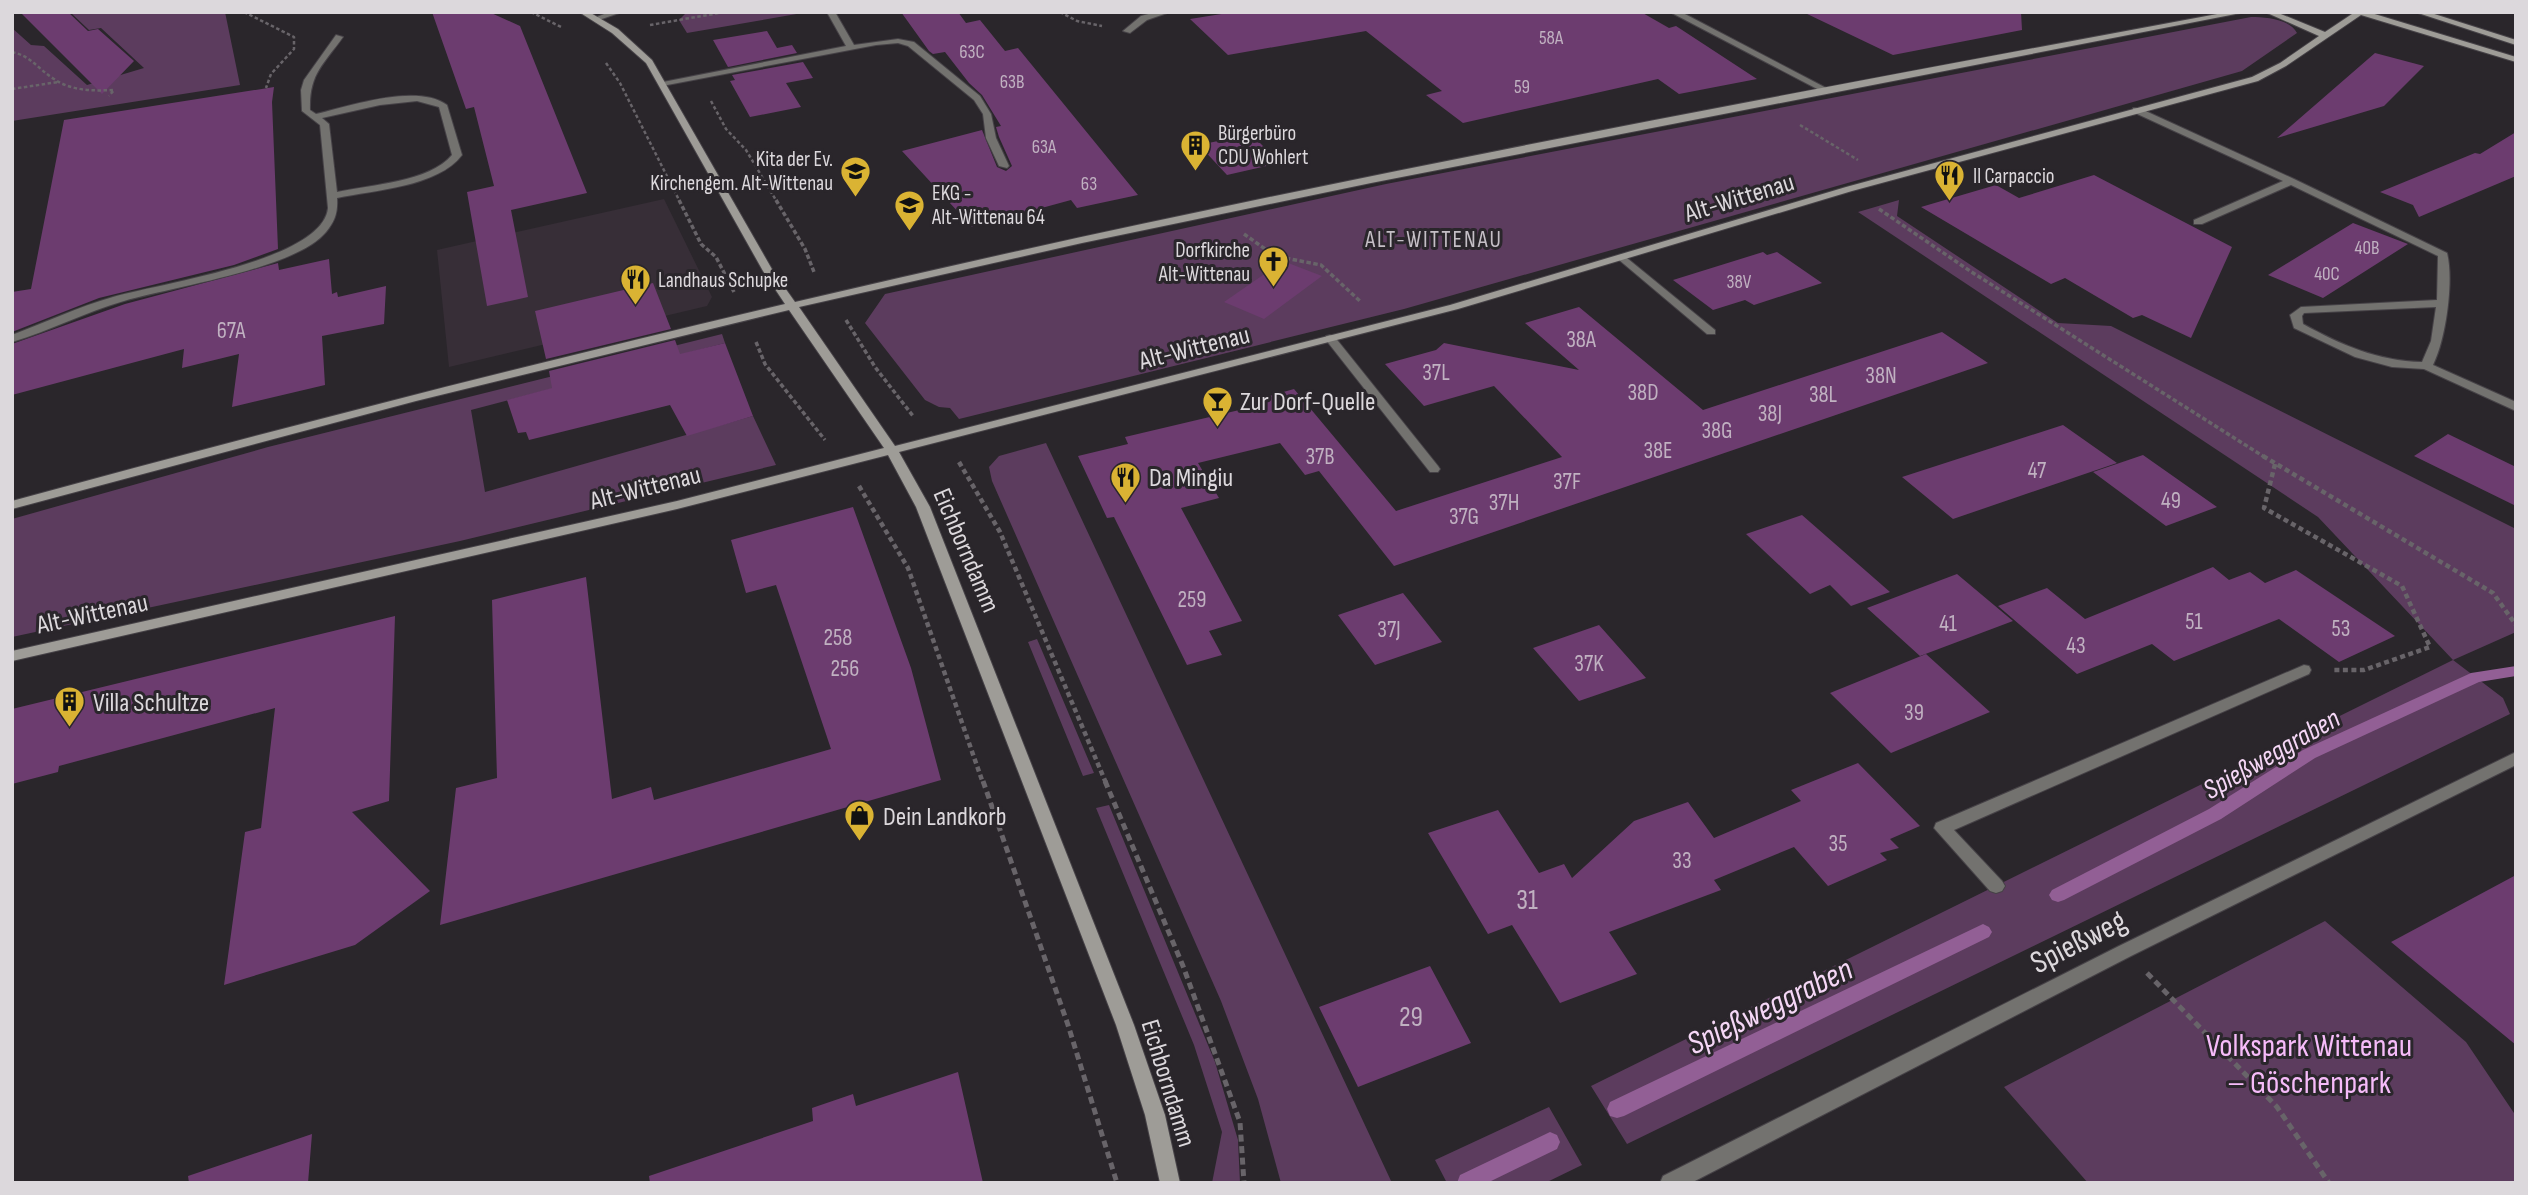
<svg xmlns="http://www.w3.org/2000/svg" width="2528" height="1195" font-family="'Sofia Sans Condensed',sans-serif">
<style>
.built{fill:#372e37}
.green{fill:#5c3c5e}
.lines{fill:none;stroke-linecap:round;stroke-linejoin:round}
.stream{fill:#925f95;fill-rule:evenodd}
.building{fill:#6c3c6f}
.service-casing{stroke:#464247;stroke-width:2}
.minor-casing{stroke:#464247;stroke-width:2}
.secondary-casing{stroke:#464247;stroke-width:2}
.path-far3{stroke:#686469;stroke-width:2.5;stroke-dasharray:3.5 2.5;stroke-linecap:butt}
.path-far2{stroke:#686469;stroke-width:3.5;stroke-dasharray:4.5 2.5;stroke-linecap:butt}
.path-far1{stroke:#686469;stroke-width:4.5;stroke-dasharray:5 3.5;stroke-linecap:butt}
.path{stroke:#686469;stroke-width:5;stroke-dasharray:7 4.5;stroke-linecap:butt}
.service{fill:#73726f;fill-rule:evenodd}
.minor{fill:#73726f;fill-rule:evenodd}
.secondary{fill:#9e9c97;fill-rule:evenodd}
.labels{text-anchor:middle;stroke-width:6;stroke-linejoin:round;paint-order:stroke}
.far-number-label{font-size:19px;fill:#c0b1c1}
.far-poi-label{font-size:21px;fill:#dcd8dc;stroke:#2a262b;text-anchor:start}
.far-neighbourhood-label{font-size:23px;letter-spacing:2px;fill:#c5bfc6;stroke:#2a262b}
.number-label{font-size:23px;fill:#c0b1c1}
.street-label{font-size:26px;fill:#dcd8dc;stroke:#2a262b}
.poi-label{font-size:26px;fill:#dcd8dc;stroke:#2a262b;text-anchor:start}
.water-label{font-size:28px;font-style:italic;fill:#f5d7f6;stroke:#2a262b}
.near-number-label{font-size:28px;fill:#c0b1c1}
.near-street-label{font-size:32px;fill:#dcd8dc;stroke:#2a262b}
.near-park-label{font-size:32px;fill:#f6bbf9;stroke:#2a262b}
.near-water-label{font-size:33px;font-style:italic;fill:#f5d7f6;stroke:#2a262b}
</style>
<rect width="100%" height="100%" fill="#2a262b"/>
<!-- built -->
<path class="built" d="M664 199 712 297 707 306 449 367 437 250Z"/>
<!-- green -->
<path class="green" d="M70 12H225L240 85 12 121V28L31 45 44 46 87 85 144 68 101 28 89 30Z
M687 12H808L687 33 679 20Z
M2251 17C2266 17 2290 19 2297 33L2242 71 1404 309 959 419 950 408 939 407 925 400 865 323 885 294 1386 184Z
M1899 200 1897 216 2058 323 2111 326 2516 529V632L2453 660 2503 698 2510 714 1627 1144 1591 1086 2453 660 2318 517 1858 212Z
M722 334 725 343 471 410 485 492 753 416 776 465 460 541 12 637V519L268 447Z
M1046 443 1392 1183H1281L1258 1099 1221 1001 992 481 989 467 999 456Z
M1037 639 1094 773 1083 776 1028 642Z
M1109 805 1215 1062 1238 1140 1240 1183H1212L1222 1132 1194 1045 1096 808Z
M2325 921 2466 1042 2516 1116V1183H2088L2004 1087Z
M1549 1107 1582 1165 1545 1183H1447L1435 1160Z"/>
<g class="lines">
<!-- stream -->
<path class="stream" d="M2516 666V676L2479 682 2315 758 2221 819 2064 900 2058 902 2052 900 2049 895 2052 890 2209 809 2303 750 2471 673Z
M1983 924 1989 927 1992 932 1989 937 1624 1116 1617 1118 1610 1116 1607 1109 1610 1102Z
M1550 1132 1557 1135 1560 1142 1557 1149 1487 1183H1457L1460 1175Z"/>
</g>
<!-- building -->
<path class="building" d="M20 12H68L88 31 98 29 134 61 102 94Z
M432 12H489L520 26 587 193 511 210 528 297 487 306 467 192 494 186 474 107 466 109Z
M901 12H958L966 23 980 20 1005 51 1018 48 1138 195 1077 208 1071 200 972 227 902 151 982 130 997 167 1006 171 1012 166 999 137 996 127 1001 126 982 95 969 83 945 52 933 54 929 51Z
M1234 12H1641L1669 28 1676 26 1757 79 1679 94 1658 79 1463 123 1426 95 1442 91 1366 31 1228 55 1190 19Z
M1803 12H2021L2022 30 1893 55Z
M767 31 777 48 792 45 797 53 728 67 713 40Z
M2375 53 2424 66 2384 106 2277 138Z
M803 62 813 78 786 83 801 107 750 117 730 81 735 80 732 75Z
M274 87 272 102 278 249 234 265 99 298 12 332V292L31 289 64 120Z
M2516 132V176L2419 217 2413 205 2380 192 2475 153 2480 154Z
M1251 134 1280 163 1227 175 1199 145Z
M2094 175 2232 247 2191 338 2142 315 2133 318 2065 278 2051 284 1921 207 1996 185 2019 198Z
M2353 223 2408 244 2323 298 2268 275Z
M1763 252 1767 255 1777 252 1822 283 1754 305 1745 300 1713 310 1673 280Z
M329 259 332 294 337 292 338 297 386 286 384 324 322 336 325 385 232 407 239 354 182 368 184 349 12 395V344L125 304 278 263 279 270Z
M1283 261 1322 276 1264 319 1224 302Z
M653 283 671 329 546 359 535 311Z
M1579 307 1703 410 1942 332 1988 363 1394 566 1319 471 1305 475 1280 443 1198 463 1219 498 1181 508 1242 621 1209 631 1222 655 1187 665 1114 517 1107 518 1078 456 1128 444 1125 437 1252 407 1248 402 1294 389 1396 511 1562 457 1494 386 1424 406 1385 364 1436 350 1444 343 1579 370 1525 323Z
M675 340 680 354 725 343 753 416 687 436 670 405 529 440 526 432 518 433 507 400 552 388 549 371Z
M2063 425 2117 463 1953 519 1902 477Z
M2448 434 2516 467V506L2414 456Z
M2143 455 2217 507 2166 526 2093 472Z
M853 507 911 668 941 780 440 925 456 788 497 778 492 600 586 577 612 799 651 787 654 800 831 749 776 585 746 593 731 540Z
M1802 515 1890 592 1851 606 1830 585 1810 594 1746 534Z
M2213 567 2229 580 2250 572 2265 583 2296 570 2395 636 2339 662 2279 619 2174 661 2152 644 2077 674 1998 606 2047 588 2085 619Z
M1957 574 2013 621 1920 656 1867 608Z
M1403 593 1442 642 1375 665 1338 615Z
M395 616 389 801 352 812 430 891 355 945 224 985 245 832 261 828 275 708 59 766 58 772 12 784V709Z
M1599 625 1646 678 1579 701 1533 648Z
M1926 654 1990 712 1891 753 1830 693Z
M1858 763 1920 826 1890 839 1899 848 1880 853 1887 860 1828 886 1794 847 1714 880 1721 890 1609 932 1637 974 1560 1003 1512 925 1488 934 1428 833 1498 810 1539 873 1564 864 1572 878 1634 821 1688 802 1714 838 1801 801 1791 790Z
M2516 875V1045L2391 942Z
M1430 966 1471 1043 1358 1087 1319 1007Z
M958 1072 983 1183H650L649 1176 813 1121 812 1108 853 1094 856 1106Z
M312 1134 308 1183H189L188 1176Z"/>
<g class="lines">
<defs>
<path id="service" d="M829 12H835L854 45 898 39 914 42 980 96 991 114 996 138 1009 166 1007 168 999 166 986 138 983 114 974 100 908 46 898 43 876 45 662 86 658 83 846 46 828 14Z
M336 35 343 37C323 65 309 74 310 110L316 114C350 106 417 83 447 105L462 155C438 187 374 190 337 198 338 212 335 221 326 232 296 269 171 287 124 301 85 312 50 331 12 342V335C46 322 78 307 113 297 156 284 323 261 328 208L320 125 302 111 301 90 304 80ZM417 101 439 107 452 155C430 182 369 185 337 192L329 124 322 118 380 105Z
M2133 108H2139L2294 179 2447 253C2454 280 2446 339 2433 365L2516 402V411L2424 369 2392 367 2355 357 2294 328 2290 315 2301 307 2437 300 2438 256 2291 185 2202 224H2194V220L2283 181 2133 112ZM2436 307 2431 341 2422 362C2378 361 2341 345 2303 324L2302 316 2304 313Z
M1622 254 1715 330V334H1707L1618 259 1617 257Z
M1330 335 1334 336 1438 466 1440 469 1438 472H1430L1326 340V336Z
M2304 665 2309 666 2311 670 2309 674 1954 830 2002 881 2005 886 2002 891 1996 893 1990 891 1934 828 1936 823Z"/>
<path id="minor" d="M609 12H622L596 21 592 19Z
M1156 12H1170L1147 20 1130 33 1123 31 1141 16Z
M1670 12H1681L1830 90 1823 92Z
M2516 752V765L2131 956 1691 1183H1660L1663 1176 2119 946Z"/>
<path id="secondary" d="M579 12H589L618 29 652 60 773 271 795 302C1269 190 1749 101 2228 12H2246L1371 183 1082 243 799 307 895 446 1450 305 1846 187 2252 77 2280 63 2319 36 2265 12H2276L2325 32 2355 12H2368L2516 57V62L2361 15 2286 66 2258 81 1852 191 1458 309 899 452 930 507 1134 1025 1165 1115 1180 1183H1160L1145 1115 1116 1025 916 507 888 455 677 509 12 661V651L677 501 884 448 789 310 416 401 12 509V501C269 431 526 365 785 304L763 271 646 63 612 33Z
M2415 12H2428L2516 40V45Z"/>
</defs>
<!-- service casing -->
<use href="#service" class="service-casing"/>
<!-- minor casing -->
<use href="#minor" class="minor-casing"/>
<!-- secondary casing -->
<use href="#secondary" class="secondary-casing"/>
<!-- path-far3 -->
<path class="path-far3" d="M244 12 294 37V49L271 74 266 88
M531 12 561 27
M1060 12 1077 21 1102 26
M650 25 725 12
M12 52C31 56 38 69 54 79 71 91 94 91 114 90L109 96
M606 63 620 83 680 202
M12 89 58 82
M711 101 726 129 746 150 777 202
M1800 125 1858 160"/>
<!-- path-far2 -->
<path class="path-far2" d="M679 200 701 244 716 257 734 292
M776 200 805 249 814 272
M1879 209 1970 271 2266 458
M1244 234 1275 256 1321 265 1361 302
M846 320 875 367 913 416
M756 342 765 364 825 440"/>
<!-- path-far1 -->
<path class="path-far1" d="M2263 456 2493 593 2516 625
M959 462 1000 532 1106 783
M2275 464 2264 508 2402 586 2430 647 2364 670H2333
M859 486 908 568 983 783"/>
<!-- path -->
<path class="path" d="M983 781 1068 1025 1117 1183
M1105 781 1183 966 1240 1122 1244 1183
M2147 973 2277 1107 2329 1183"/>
<!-- service -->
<use href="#service" class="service"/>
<!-- minor -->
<use href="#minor" class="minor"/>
<!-- secondary -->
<use href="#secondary" class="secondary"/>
</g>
<!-- icons -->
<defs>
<symbol id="building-pin" viewBox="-11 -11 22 30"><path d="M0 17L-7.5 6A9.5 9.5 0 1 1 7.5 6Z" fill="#dab333" stroke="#2a262b"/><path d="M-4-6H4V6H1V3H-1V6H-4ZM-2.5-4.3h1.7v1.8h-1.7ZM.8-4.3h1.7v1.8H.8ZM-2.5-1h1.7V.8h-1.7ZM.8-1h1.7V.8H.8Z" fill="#111"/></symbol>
<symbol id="school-pin" viewBox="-11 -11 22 30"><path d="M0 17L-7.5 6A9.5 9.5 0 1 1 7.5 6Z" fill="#dab333" stroke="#2a262b"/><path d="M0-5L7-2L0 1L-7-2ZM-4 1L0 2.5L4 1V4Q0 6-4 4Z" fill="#111"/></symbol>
<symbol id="restaurant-pin" viewBox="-11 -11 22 30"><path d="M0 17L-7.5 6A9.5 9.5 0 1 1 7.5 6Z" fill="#dab333" stroke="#2a262b"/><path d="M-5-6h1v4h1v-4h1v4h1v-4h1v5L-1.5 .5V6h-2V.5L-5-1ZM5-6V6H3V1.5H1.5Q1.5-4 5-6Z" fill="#111"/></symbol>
<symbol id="church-pin" viewBox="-11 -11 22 30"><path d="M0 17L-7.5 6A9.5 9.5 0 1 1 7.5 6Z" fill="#dab333" stroke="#2a262b"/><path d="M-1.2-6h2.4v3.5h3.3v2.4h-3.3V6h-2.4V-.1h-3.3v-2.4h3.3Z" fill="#111"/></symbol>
<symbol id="bar-pin" viewBox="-11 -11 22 30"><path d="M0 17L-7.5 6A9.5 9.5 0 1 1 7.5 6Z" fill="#dab333" stroke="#2a262b"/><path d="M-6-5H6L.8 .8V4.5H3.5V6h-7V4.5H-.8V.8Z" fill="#111"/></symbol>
<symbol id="shop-pin" viewBox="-11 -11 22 30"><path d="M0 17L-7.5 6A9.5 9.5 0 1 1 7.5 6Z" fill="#dab333" stroke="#2a262b"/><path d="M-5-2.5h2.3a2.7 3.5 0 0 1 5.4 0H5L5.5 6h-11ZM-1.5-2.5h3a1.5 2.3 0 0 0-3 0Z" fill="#111"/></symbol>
</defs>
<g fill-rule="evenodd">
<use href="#building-pin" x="1178" y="128" width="35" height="47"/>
<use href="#school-pin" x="838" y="154" width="35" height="47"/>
<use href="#restaurant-pin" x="1932" y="158" width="35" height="47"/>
<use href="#school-pin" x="892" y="188" width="35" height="47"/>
<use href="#church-pin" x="1256" y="244" width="35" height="47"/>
<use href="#restaurant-pin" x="618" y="262" width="35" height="47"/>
<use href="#bar-pin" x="1200" y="384" width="35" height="47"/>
<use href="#restaurant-pin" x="1108" y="460" width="35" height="47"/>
<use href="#building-pin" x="52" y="684" width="35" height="47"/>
<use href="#shop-pin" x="842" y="798" width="35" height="47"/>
</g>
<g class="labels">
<!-- far-number labels -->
<g class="far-number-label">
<text x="1551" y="44">58A</text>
<text x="972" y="58">63C</text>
<text x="1012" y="88">63B</text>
<text x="1522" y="93">59</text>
<text x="1044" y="153">63A</text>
<text x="1089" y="190">63</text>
<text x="2367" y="254">40B</text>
<text x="2327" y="280">40C</text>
<text x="1739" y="288">38V</text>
</g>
<!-- far-poi labels -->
<g class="far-poi-label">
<text x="1218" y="140">Bürgerbüro<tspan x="1218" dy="24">CDU Wohlert</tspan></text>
<text x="833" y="166" text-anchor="end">Kita der Ev.<tspan x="833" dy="24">Kirchengem. Alt-Wittenau</tspan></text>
<text x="1973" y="183">Il Carpaccio</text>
<text x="932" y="200">EKG -<tspan x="932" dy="24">Alt-Wittenau 64</tspan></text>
<text x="1250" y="257" text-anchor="end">Dorfkirche<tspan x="1250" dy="24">Alt-Wittenau</tspan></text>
<text x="658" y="287">Landhaus Schupke</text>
</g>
<!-- far-neighbourhood labels -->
<g class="far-neighbourhood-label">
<text x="1434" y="247">ALT-WITTENAU</text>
</g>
<!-- number labels -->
<g class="number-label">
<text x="231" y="338">67A</text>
<text x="1581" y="347">38A</text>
<text x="1436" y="380">37L</text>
<text x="1881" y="383">38N</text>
<text x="1643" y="400">38D</text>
<text x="1823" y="402">38L</text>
<text x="1770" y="421">38J</text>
<text x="1717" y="438">38G</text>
<text x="1658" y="458">38E</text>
<text x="1320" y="464">37B</text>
<text x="2037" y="478">47</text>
<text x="1567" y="489">37F</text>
<text x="2171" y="508">49</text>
<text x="1504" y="510">37H</text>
<text x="1464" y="524">37G</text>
<text x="1192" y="607">259</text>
<text x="2194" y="629">51</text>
<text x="1948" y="631">41</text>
<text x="2341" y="636">53</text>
<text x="1389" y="637">37J</text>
<text x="838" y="645">258</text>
<text x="2076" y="653">43</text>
<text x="1589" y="671">37K</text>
<text x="845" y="676">256</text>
<text x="1914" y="720">39</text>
<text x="1838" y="851">35</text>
<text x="1682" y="868">33</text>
</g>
<!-- street labels -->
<g class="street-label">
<text transform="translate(1739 197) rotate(-17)" y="9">Alt-Wittenau</text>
<text transform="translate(1194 347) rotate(-14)" y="9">Alt-Wittenau</text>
<text transform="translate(645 487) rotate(-14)" y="9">Alt-Wittenau</text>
<text transform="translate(967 550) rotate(67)" y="9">Eichborndamm</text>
<text transform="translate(92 613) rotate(-12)" y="9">Alt-Wittenau</text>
<text transform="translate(1169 1083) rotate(73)" y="9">Eichborndamm</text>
</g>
<!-- poi labels -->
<g class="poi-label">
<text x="1240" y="410">Zur Dorf-Quelle</text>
<text x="1149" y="486">Da Mingiu</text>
<text x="93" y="711">Villa Schultze</text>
<text x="883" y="825">Dein Landkorb</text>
</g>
<!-- water labels -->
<g class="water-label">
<text transform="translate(2271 753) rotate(-30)" y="10">Spießweggraben</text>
</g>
<!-- near-number labels -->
<g class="near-number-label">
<text x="1527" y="909">31</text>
<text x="1411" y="1026">29</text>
</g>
<!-- near-street labels -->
<g class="near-street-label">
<text transform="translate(2078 941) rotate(-27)" y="11">Spießweg</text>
</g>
<!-- near-park labels -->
<g class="near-park-label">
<text x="2309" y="1056">Volkspark Wittenau<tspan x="2309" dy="37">– Göschenpark</tspan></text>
</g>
<!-- near-water labels -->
<g class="near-water-label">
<text transform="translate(1769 1005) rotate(-26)" y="12">Spießweggraben</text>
</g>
</g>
<!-- border -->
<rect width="2528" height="1195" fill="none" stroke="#dcd8dc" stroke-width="28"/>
</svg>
